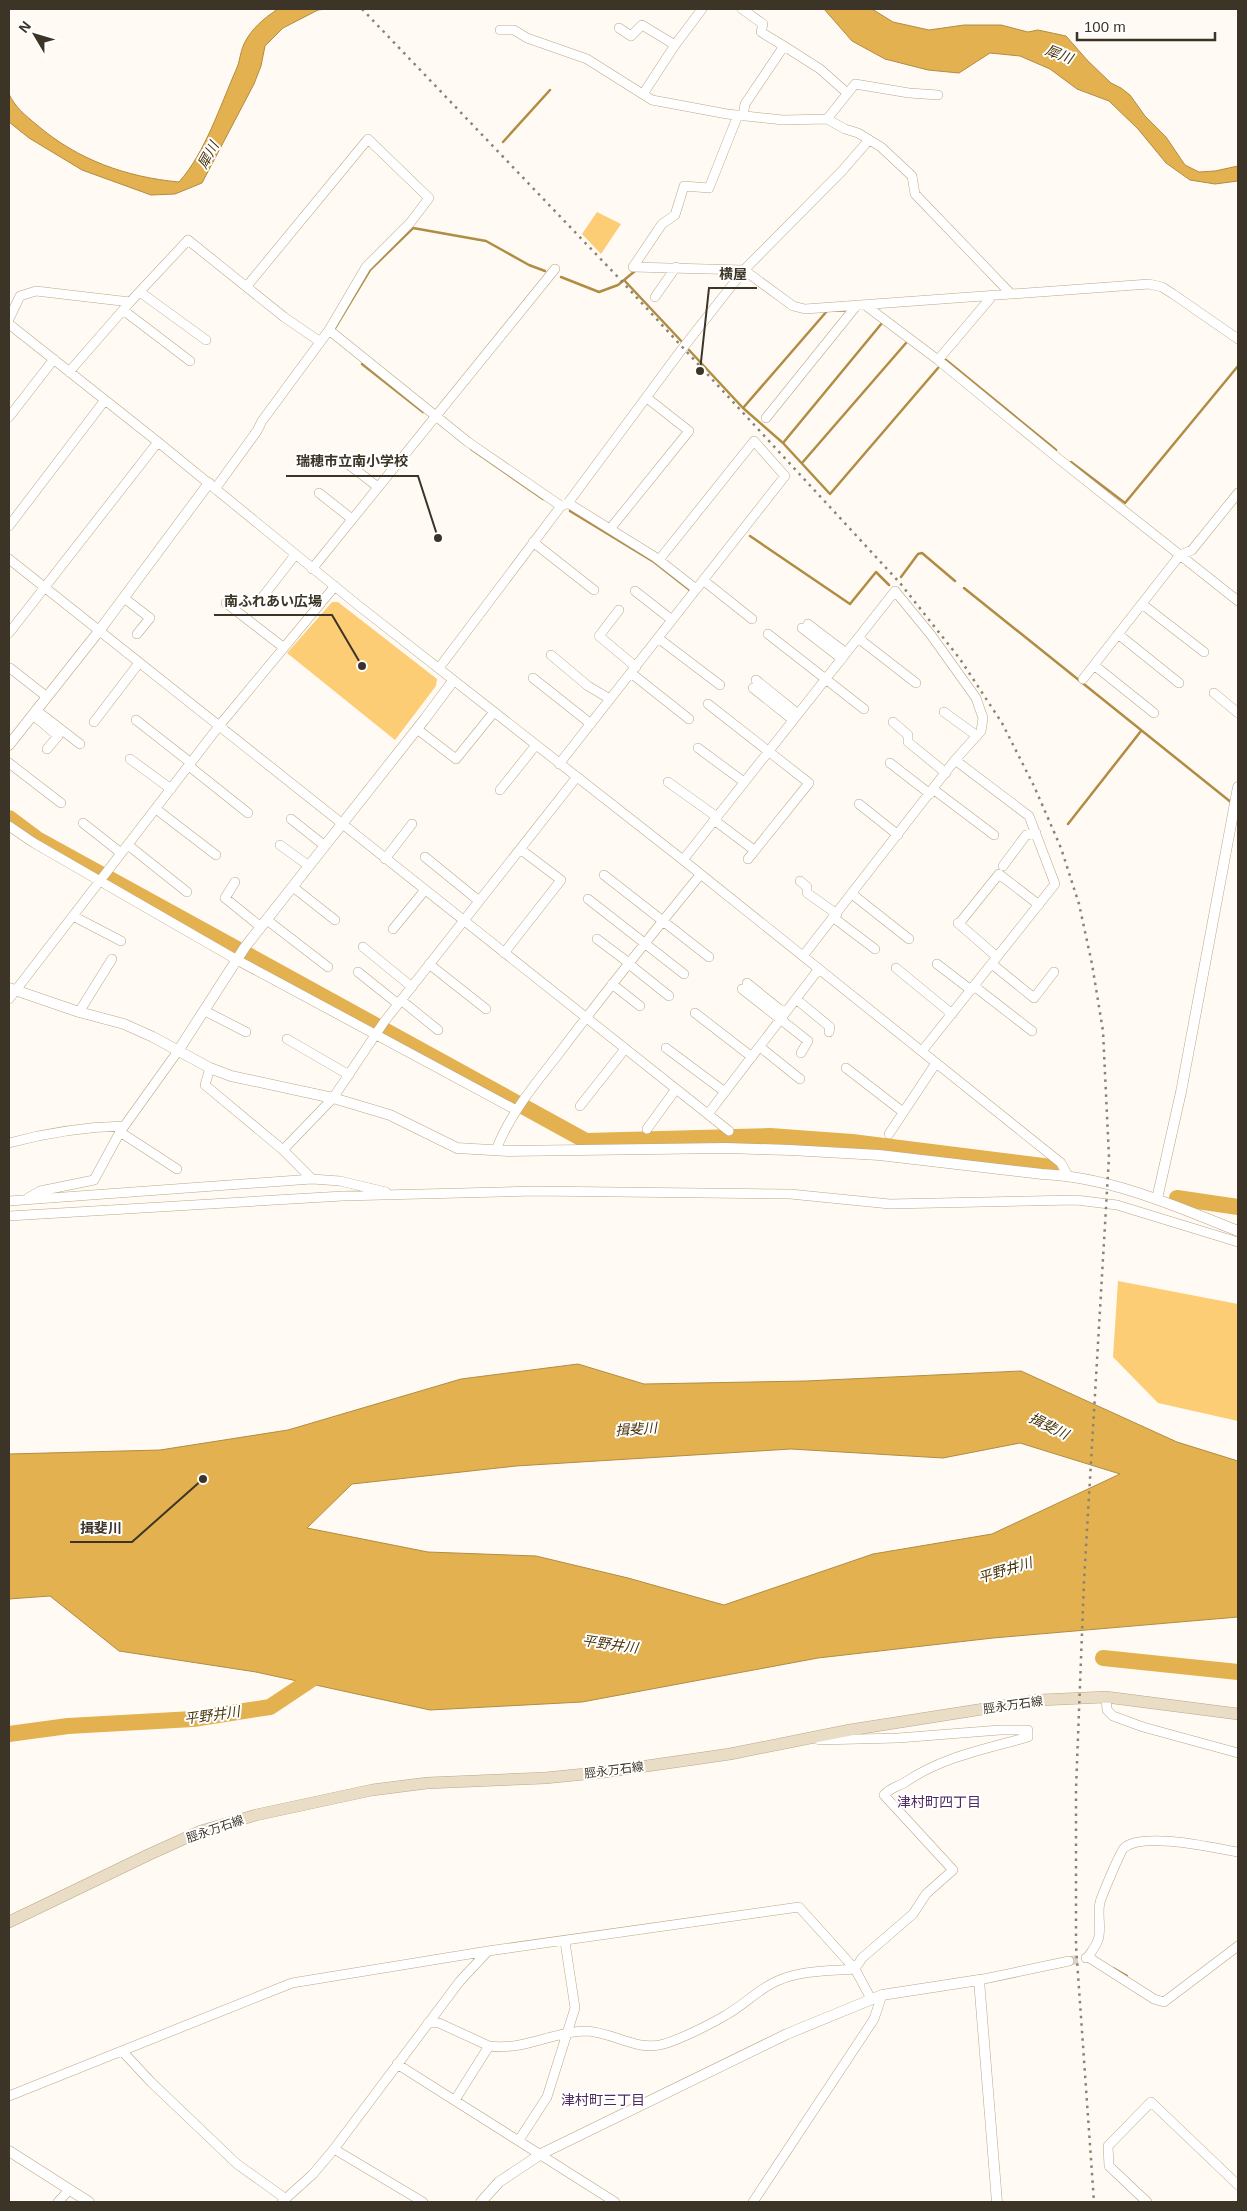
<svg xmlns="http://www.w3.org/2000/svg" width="1247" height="2211" font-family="Helvetica,'Noto Sans JP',sans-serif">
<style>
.green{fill:#fdcd76}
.water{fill:#e3b14f;stroke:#b18c43;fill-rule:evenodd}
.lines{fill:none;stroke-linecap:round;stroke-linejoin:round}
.stream{stroke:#b18c43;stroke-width:2.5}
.river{stroke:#e3b14f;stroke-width:16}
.minor-tunnel{stroke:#d8d3cb;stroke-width:9;stroke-dasharray:9 4.5;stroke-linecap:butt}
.minor-casing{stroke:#baa787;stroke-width:10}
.tertiary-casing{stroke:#baa787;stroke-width:11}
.secondary-casing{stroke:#baa787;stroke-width:12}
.minor{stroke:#fff;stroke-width:9}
.tertiary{stroke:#fff;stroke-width:10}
.secondary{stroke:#e9ddc6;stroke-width:11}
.rail{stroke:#888277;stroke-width:2.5;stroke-dasharray:2.5 5;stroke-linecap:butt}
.labels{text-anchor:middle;stroke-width:4;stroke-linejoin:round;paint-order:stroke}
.street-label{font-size:12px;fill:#3c3527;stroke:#fff}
.water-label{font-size:14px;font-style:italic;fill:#483308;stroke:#fff}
.neighbourhood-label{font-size:14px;fill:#4d2961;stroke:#fff}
.leader{fill:none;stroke:#3c3527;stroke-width:2}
.callout-dot{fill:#3c3527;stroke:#fff;stroke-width:2}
.callout-label{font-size:14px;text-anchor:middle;font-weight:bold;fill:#3c3527;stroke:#fff;stroke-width:4;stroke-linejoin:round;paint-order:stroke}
</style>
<rect width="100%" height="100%" fill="#fffbf4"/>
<!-- green -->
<path class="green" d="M597 212 621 224 601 254 582 234Z
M332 602H338L437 679 436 686 395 740 287 653Z
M1118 1281 1238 1304V1421L1158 1403 1113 1357Z"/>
<!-- water -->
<path class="water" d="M278 9H327L318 10 283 28 265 46 261 66 254 84 202 183 175 194 151 195 82 170 29 138 9 122V94C15 107 25 115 37 125 78 160 126 177 179 182 205 153 220 106 236 70 240 62 240 52 244 44 251 29 264 18 278 9Z
M824 9H872L893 22 929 30 964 25H1001L1028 32 1038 30 1066 36 1088 61 1111 83 1121 88 1130 95 1145 116 1166 137 1185 165 1199 172 1215 171 1238 166V181L1215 184 1190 180 1166 163 1138 129 1109 101 1077 89 1050 69 1020 56 990 53 959 73 928 70 885 59 852 41Z
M578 1364 644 1384 806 1381 1021 1371 1177 1442 1238 1461V1617L993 1638 818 1658 582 1702 430 1710 256 1672 119 1651 50 1596 9 1599V1454L160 1450 288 1430 461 1379ZM1020 1443 1120 1474 992 1534 873 1554 724 1605 628 1578 536 1556 428 1552 307 1528 352 1484 516 1466 791 1449 943 1458Z"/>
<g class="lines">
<!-- stream -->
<path class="stream" d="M503 142 550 90
M561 277 599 292 618 285 635 271
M624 280 684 344
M335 328 370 270 413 228 486 241 529 265 545 271
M689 350 743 408 783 443 830 494 938 368
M946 360 1056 450
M362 364 423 412
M743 408 827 311
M783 443 882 323
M471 449 543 499
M1071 462 1125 503 1238 366
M802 463 906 343
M570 511 654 562 691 591
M750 536 850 604 876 572 889 585
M901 577 918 554 922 553 955 581
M964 588 1232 803
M1068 824 1141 731
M1113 1968 1127 1976"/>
<!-- river -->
<path class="river" d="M9 818 37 839 586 1141 770 1136 852 1142 1051 1167
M1177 1198 1238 1207
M1103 1658 1238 1672
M9 1734 68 1726 193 1719 270 1707 324 1671"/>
<!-- minor-tunnel -->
<path class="minor-tunnel" d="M1069 1961 1086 1958"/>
<defs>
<path id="minor" d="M742 9 763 24 761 32 784 46 745 104 743 116
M619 28 631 36 642 25 675 45
M500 30H514L527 38 587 59 652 100 727 114 783 120 827 119 845 129 858 133 881 147 912 176 915 194 1011 294
M784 46 820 69 846 92
M643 94 675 45 702 9
M827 119 855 84 909 93 938 95
M633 267 744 270 793 306 805 309 1149 284 1162 287 1173 294 1238 339
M633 267 662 224 675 215 684 186 709 188 738 115
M140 292 206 340
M655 297 676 267
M865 305 938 360 1060 460 1238 601
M123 310 190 361
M9 319 20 296 36 291 130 302
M9 324 158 442 359 606 683 860 1061 1163 1068 1176
M329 330 468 442 561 506
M938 360 993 295
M69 372 130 302 188 240 284 317 319 341
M9 417 54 359
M766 418 857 305
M344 461 378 487
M215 489 257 431 262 421 329 330 366 267 410 223 429 198 368 139 247 286
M319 493 352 519
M568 503 655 557 696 589
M9 526 105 400
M610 529 689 431 647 398
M533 542 594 590
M9 559 729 1131
M312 569 555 269
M703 580 752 619
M635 591 672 620
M124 598 150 618 137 634
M261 599 295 555
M226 603 283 647
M1142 604 1204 652
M619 610 599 636 636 667
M808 624 846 653
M802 628 842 659
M9 633 158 442
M768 634 864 709
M1118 634 1179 683
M658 638 720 685
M858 638 916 683
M551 655 588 686 610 699
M1094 665 1154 713
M10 668 47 697
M439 668 561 506 568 503 682 349 744 270 842 171 868 141
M631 673 689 719
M533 678 591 724
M1083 679 1180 555 1192 550 1238 493
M756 680 798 714
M753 688 793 720
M1214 693 1238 713
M708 704 809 783 748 859
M36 710 80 744
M944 712 977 736
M33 715 58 736 47 749
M136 720 191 763
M94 722 139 663
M893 722 908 735V742L946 773
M417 729 456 759 494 712
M698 748 744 782
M130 759 171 789
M9 763 61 803
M890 763 930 794
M559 764 785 476 754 441 659 560
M189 766 248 813
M668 782 717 817
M933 789 994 835
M500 790 536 745
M859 804 898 835
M156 809 216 855
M291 819 325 846
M714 820 754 850
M83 823 121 853
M9 826 34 843 237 960 516 1110
M128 845 187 892
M280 845 309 866
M425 857 479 901
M385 859 412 824
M683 860 895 591 931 635 976 698 983 718 981 731 955 760 803 956
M1003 866 1026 835 1036 833
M604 875 709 957
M800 881 807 887V893L837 914
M235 882 225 898 261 927
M293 887 335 920
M852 894 909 939
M588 899 684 974
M73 916 121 941
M834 918 875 949
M267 920 328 967
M962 920 999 874 1039 905
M958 923 997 957
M393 929 425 890
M597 939 629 963
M363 947 412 987
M504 953 561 880 520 849
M429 964 486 1009
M629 964 669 996
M937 964 971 990
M992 964 1034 998 1054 972
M896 968 952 1014
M358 972 398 1004
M747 983 779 1009 786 1012
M612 984 640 1006
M974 986 1032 1031
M742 989 808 1041 801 1053
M9 999 219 726 335 586
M796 999 830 1027 829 1032
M401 1000 438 1030
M205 1011 246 1032
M79 1012 112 959
M695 1013 752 1057
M287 1039 349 1075
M760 1047 800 1079
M666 1048 725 1092
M922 1051 1055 884 1029 816 955 760
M210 1068 205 1085 283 1150 312 1179
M846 1068 903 1112
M580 1106 625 1049
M708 1114 818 970
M647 1129 676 1089
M120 1132 177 1169
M889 1134 936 1063
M9 1143C49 1132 82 1127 124 1126
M283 1150 333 1098 384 1022 576 778
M496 1150C510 1113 536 1083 560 1052 605 992 653 933 700 875
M28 1198 40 1191 94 1180 120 1132 178 1051
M9 1201 312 1179 340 1181 386 1192
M9 1216 343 1196 534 1191 790 1194 890 1204 1076 1200 1117 1205 1238 1242
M1106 1697 1107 1710 1113 1716 1143 1727 1238 1753
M1088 1957C1091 1952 1096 1946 1098 1940 1102 1929 1097 1914 1100 1902 1102 1896 1121 1849 1125 1847 1146 1832 1213 1848 1238 1852
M1086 1958 1088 1957 1154 1999 1164 2002 1238 1946
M979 1980 1069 1961
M428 2023H439L489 2046C525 2051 554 2031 586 2031 613 2032 637 2052 664 2044 681 2039 711 2024 726 2015 744 2005 757 1990 777 1981 801 1970 829 1971 855 1969L862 1958 913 1914 926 1894 953 1870 884 1795C890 1788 897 1787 904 1783 941 1757 986 1749 1028 1737V1730H1000L898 1738 819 1740
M122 2051 151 2082 237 2164 286 2199
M397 2064 615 2202
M9 2096 292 1983 488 1951 799 1907 855 1969 871 1999
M455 2100 489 2046
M519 2140 547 2097 575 2008 565 1942
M334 2149 423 2202
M58 2202 69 2190
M282 2202 313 2174 334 2149 460 1981 488 1951
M753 2202 874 2019 882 1995
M1147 2202 1109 2166 1108 2146 1151 2102 1238 2185"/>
<path id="tertiary" d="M9 745 99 631 209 483
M9 988 79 1012 124 1024 153 1037 210 1068 231 1076 333 1098 390 1115 457 1148 508 1151 726 1148 790 1150 879 1155 1042 1174C1110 1177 1176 1206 1238 1231
M178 1051 245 947 424 720 453 681
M1157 1199 1181 1092 1238 787
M9 2151 89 2202
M481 2202 499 2182 541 2154 787 2034 882 1995 979 1980 997 2202"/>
<path id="secondary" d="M9 1922 148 1855 201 1831 256 1815 372 1790 427 1783 545 1778 605 1772 730 1754 850 1730 1040 1700 1106 1697 1238 1714"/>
</defs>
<!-- minor casing -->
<use href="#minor" class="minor-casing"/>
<!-- tertiary casing -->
<use href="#tertiary" class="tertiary-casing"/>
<!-- secondary casing -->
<use href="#secondary" class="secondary-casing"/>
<!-- minor -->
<use href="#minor" class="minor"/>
<!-- tertiary -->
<use href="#tertiary" class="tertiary"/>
<!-- secondary -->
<use href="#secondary" class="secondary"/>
<!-- rail -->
<path class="rail" d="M362 9 615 274 900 583 960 659 1002 723 1034 786 1061 848 1079 904 1092 964 1103 1031 1109 1157 1084 1581 1076 1789V1946L1094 2202"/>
</g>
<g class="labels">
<!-- street labels -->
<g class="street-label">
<text transform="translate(1013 1705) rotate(-8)" y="4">脛永万石線</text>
<text transform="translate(614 1770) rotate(-7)" y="4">脛永万石線</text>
<text transform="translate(215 1829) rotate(-19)" y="4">脛永万石線</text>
</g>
<!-- water labels -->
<g class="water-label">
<text transform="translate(1059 54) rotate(21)" y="5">犀川</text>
<text transform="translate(208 155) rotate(-61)" y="5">犀川</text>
<text transform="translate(1049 1426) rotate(26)" y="5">揖斐川</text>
<text transform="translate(636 1429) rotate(-4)" y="5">揖斐川</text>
<text transform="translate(1005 1570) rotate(-17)" y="5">平野井川</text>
<text transform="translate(610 1644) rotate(8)" y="5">平野井川</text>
<text transform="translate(212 1715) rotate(-8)" y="5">平野井川</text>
</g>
<!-- neighbourhood labels -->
<g class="neighbourhood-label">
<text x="939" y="1807">津村町四丁目</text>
<text x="603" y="2105">津村町三丁目</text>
</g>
</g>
<!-- callouts -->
<path class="leader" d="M700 371L709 288H757M438 538L418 476H286M362 666L332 615H214M203 1479L132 1542H70"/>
<g class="callout-dot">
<circle cx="700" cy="371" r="5"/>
<circle cx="438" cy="538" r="5"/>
<circle cx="362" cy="666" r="5"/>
<circle cx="203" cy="1479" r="5"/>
</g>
<g class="callout-label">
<text x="733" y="279">横屋</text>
<text x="352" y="466">瑞穂市立南小学校</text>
<text x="273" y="606">南ふれあい広場</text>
<text x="101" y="1533">揖斐川</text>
</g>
<!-- border -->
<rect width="1247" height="2211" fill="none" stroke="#3c3527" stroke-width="20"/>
<!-- north arrow -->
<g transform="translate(35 35) rotate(308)" stroke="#ffffff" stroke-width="4" paint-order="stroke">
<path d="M0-4L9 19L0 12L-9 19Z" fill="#3c3527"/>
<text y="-8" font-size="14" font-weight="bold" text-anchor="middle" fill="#3c3527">N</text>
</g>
<!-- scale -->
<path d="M1077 32v8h138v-8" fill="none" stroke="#3c3527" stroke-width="2.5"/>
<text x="1084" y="32" font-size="15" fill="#3c3527" stroke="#ffffff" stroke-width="4" paint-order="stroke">100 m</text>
</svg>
